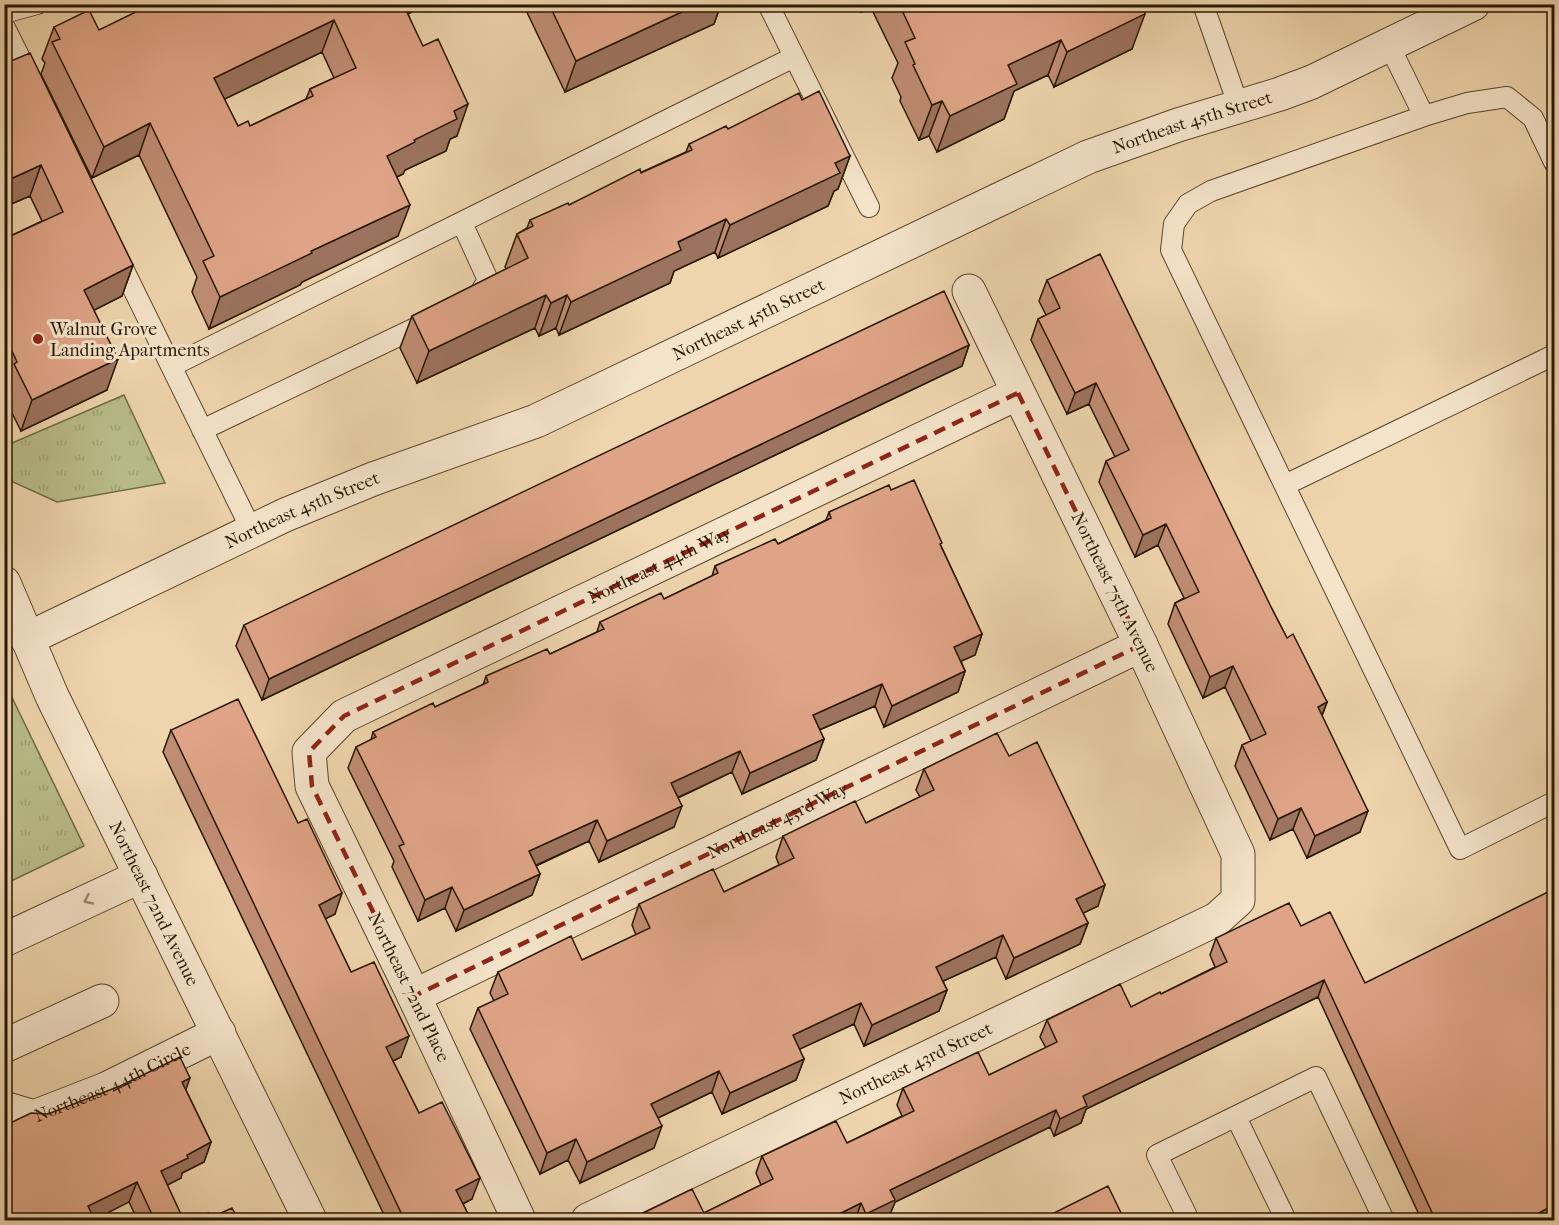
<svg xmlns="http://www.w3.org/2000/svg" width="1559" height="1225" font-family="'IM FELL French Canon',serif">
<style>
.park{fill:url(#park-tufts);stroke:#706a46;stroke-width:1.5}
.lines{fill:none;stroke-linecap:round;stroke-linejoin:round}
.service-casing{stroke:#5a462c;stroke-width:22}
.minor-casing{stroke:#5a462c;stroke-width:35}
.tertiary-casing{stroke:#5a462c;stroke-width:35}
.service{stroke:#f5e4ca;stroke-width:20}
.minor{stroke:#f5e4ca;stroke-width:33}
.tertiary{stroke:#f5e4ca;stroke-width:33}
.wall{fill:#c08d74;stroke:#281701;stroke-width:1.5;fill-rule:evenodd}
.shaded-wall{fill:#9c735e;stroke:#281701;stroke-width:1.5}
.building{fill:#dfa487;stroke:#281701;stroke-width:1.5;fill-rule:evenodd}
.oneway{stroke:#998870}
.marked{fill:none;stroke:#8f2418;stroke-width:4.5;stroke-dasharray:12 8;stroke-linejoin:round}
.poi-dot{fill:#8f2418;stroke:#f5e4ca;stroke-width:2}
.labels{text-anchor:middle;stroke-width:6;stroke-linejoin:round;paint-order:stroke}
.street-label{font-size:18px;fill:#281701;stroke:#f5e4ca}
.poi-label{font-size:18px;fill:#281701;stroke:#f5e4ca;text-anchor:start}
</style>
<defs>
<pattern id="park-tufts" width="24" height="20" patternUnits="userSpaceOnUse" patternTransform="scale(1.5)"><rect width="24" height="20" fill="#b9bd8a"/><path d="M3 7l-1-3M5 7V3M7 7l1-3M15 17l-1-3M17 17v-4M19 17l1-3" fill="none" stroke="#9fa275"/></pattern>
</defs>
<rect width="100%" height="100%" fill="#efd5ae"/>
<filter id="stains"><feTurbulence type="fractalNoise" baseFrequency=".00333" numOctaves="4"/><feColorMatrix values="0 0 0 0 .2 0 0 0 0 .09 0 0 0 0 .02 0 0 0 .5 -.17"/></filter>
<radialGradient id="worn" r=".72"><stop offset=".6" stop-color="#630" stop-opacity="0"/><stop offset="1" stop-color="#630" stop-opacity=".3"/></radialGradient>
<!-- park -->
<path class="park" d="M124 395 165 483 57 502 13 482 5 463V446Z
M4 681 84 846 5 884H4Z"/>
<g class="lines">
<defs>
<path id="service" d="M768 4 869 207
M1203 4 1239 107
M4 13 37 4
M4 26 32 82
M1389 45 1424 116 1467 103 1507 97 1533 118 1554 162
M1424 116 1211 191 1188 204 1174 224 1171 250 1460 849 1554 802
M462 223 488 280 476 299
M117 256 252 531
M172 366 794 57
M202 430 430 321
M1285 485 1554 355
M1236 1117 1286 1220
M1189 1220 1157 1155 1316 1077 1384 1220"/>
<g id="minor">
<path d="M4 940 141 876"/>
<path id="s1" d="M414 996 1141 645"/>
<path d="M4 1046 102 1001"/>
<path id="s2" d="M4 1108 34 1117 106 1089 219 1033"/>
<path id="s3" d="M519 1220 414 996 312 786 309 752 344 716 1018 393"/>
<path id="s4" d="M588 1220 1217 919 1238 900V854L1141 645 969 291"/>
</g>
<g id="tertiary">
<path id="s5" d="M4 583 52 696 310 1220"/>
<path id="s6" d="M27 639 285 515 373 479 536 421 1088 157 1178 125 1280 94 1312 82 1473 4"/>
</g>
</defs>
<!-- service casing -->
<use href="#service" class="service-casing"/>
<!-- minor casing -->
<use href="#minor" class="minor-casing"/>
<!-- tertiary casing -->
<use href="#tertiary" class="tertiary-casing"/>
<!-- service -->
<use href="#service" class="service"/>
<!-- minor -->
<use href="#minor" class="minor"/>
<!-- tertiary -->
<use href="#tertiary" class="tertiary"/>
</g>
<!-- wall -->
<path class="wall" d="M427 4 408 14 457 136 450 139 446 151 405 170 403 174 397 177 398 236 302 282 300 285 209 329 192 292 197 277 139 155 92 178 41 74 45 63 42 59 54 27 99 30ZM322 52 334 78 310 89 306 99 250 126H238L224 99Z
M523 4H721L714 24 565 92Z
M857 4H1156L1143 11 1132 49 1054 87 1048 75 1014 91 1004 119 937 152 929 136 919 140 900 101 901 97 892 78 898 63 871 8 861 12Z
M4 64 133 265 122 296 94 310 107 390 21 431 4 397V239L42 221 30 196 4 207Z
M802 100 850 156 838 189 834 191 828 206 718 258 715 252 674 271 670 283 559 335 556 328 539 336 535 328 417 383 400 348 412 316 506 269 505 267 517 234 527 228 530 220 569 205 686 152 689 144Z
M1047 280 1272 609 1287 638 1327 702 1322 716 1360 832 1307 858 1293 829 1270 840 1235 766 1242 745 1251 741 1225 687 1203 698 1168 624 1175 603 1184 598 1158 545 1135 557 1099 482 1106 461 1115 457 1089 404 1067 414 1031 340 1038 319 1046 315 1039 301Z
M969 345 962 366 262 700 236 646 244 625Z
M891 490 941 546 982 634 975 655 961 661 965 671 958 692 884 727 875 706 819 730 824 739 816 760 742 794 732 772 678 798 674 827 599 862 589 841 536 866 540 874 532 895 456 931 445 908 418 921 392 867 394 861 348 768 356 747 371 740 373 732 435 707 483 685 486 676 550 654 597 632 600 622 664 599 712 576 715 566 778 544 826 520 829 512Z
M171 730 335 914 325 919 351 972 401 1057 393 1061 419 1113 472 1199 463 1204 470 1218 469 1221H387L163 752Z
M1009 756 1098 906 1083 913 1088 923 1080 944 1006 979 996 957 943 981 947 990 939 1011 864 1046 854 1024 799 1049 804 1059 796 1080 722 1114 712 1092 658 1118 654 1148 580 1183 568 1160 540 1174 470 1029 478 1008 494 1001 490 993 498 972 582 960 636 935 632 925 639 904 724 892 779 865 776 857 783 836 866 823 920 797 916 790 924 769Z
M1301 926 1365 983 1554 1220 1553 1221H1422L1318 997 1086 1109 1081 1123 1054 1136 1050 1127 895 1202 889 1217 882 1221H627L704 1213 761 1185 756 1173 762 1156 847 1143 902 1116 897 1105 903 1088 989 1075 1046 1048 1040 1037 1047 1020 1131 1007 1161 994 1215 967 1210 955 1216 938Z
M186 1090 211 1142 204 1162 182 1173 181 1178 167 1185 184 1221H138L129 1202 48 1114Z"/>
<!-- shaded-wall -->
<path class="shaded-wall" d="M393 4H427L386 24Z
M699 4H721L714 24 565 92 576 61Z
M864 4H872L871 8 861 12Z
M1135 4H1156L1142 11 1145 14 1132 49 1054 87 1067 52Z
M334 20 322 52 202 110 214 78Z
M1061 40 1048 75 1014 91 1004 119 937 152 950 116 1008 65Z
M942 101 929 136 919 140 932 105Z
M468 104 457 136 450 139 446 151 405 170 403 174 375 187 387 156 414 140 454 111Z
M150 123 139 155 92 178 104 147Z
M850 156 838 189 834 191 828 206 718 258 730 225 835 163Z
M41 165 30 196 4 207V182Z
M410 205 398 236 302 282 300 285 209 329 220 297 311 251Z
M726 219 715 252 674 271 670 283 559 335 571 302 678 242Z
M133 265 122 296 73 321 84 290Z
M546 295 535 328 417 383 429 351Z
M567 295 556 328 539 336 551 303Z
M969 345 962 366 262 700 269 679Z
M118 359 107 390 21 431 32 400Z
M1096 383 1089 404 1067 414 1075 393Z
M1166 524 1158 545 1135 557 1143 535Z
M982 634 975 655 946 668 954 647Z
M1233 666 1225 687 1203 698 1210 677Z
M965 671 958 692 884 727 892 706Z
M882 684 875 706 805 736 813 715Z
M1327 702 1319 723 1318 707Z
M824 739 816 760 742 794 750 773Z
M740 751 732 772 664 804 671 783Z
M682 806 674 827 599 862 607 841Z
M1301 808 1293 829 1270 840 1278 819Z
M1368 811 1360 832 1307 858 1315 836Z
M597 820 589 841 521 872 529 851Z
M540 874 532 895 456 931 464 910Z
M1105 885 1098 906 1069 920 1076 899Z
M452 887 445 908 418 921 425 900Z
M342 893 335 914 311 926 319 905Z
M1088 923 1080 944 1006 979 1014 958Z
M1003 935 996 957 928 988 936 967Z
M1324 980 1318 997 1086 1109 1081 1123 1054 1136 1060 1119 1083 1096Z
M947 990 939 1011 864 1046 872 1025Z
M861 1003 854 1024 785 1056 793 1035Z
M409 1036 401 1057 379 1068 386 1047Z
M804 1059 796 1080 722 1114 730 1093Z
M719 1071 712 1092 643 1125 651 1104Z
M190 1078 183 1098 182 1082Z
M1056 1110 1050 1127 895 1202 889 1217 882 1221H864L866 1214 890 1190Z
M662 1126 654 1148 580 1183 587 1162Z
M576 1139 568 1160 540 1174 547 1153Z
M211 1142 204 1162 182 1173 181 1178 154 1192 161 1171 187 1155Z
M480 1178 472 1199 448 1211 456 1190Z
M137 1182 129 1202 92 1221 88 1206Z
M861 1203 855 1221H825Z
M1554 1205V1220L1553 1221H1523Z"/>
<!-- building -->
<path class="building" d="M152 4H403L423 46 438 39 468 104 454 111 457 119 414 140 415 142 387 156 410 205 311 251 312 253 220 297 203 261 214 256 150 123 104 147 52 42 60 39 54 27 89 10 99 30ZM334 20 356 68 310 89 313 96 250 126 248 121 238 126 214 78Z
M549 4H699L576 61Z
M899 4H1141L1145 14 1067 52 1061 40 1008 65 1017 84 950 116 942 101 932 105 913 65 915 64 905 42 915 38Z
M30 53 133 265 84 290 118 359 32 400 14 364 17 362 4 334V239L63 212 41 165 4 182V64Z
M819 91 850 156 835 163 840 173 730 225 726 219 678 242 681 250 571 302 567 295 551 303 546 295 429 351 412 316 528 258 517 234 533 226 530 220 568 203 569 205 640 169 641 173 692 150 689 144 726 126 728 129 799 93 802 100Z
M1100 254 1272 609 1287 638 1293 634 1327 702 1318 707 1368 811 1315 836 1301 808 1278 819 1242 745 1266 734 1233 666 1210 677 1175 603 1199 592 1166 524 1143 535 1106 461 1129 450 1096 383 1075 393 1038 319 1060 308 1047 280Z
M944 291 969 345 269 679 244 625Z
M914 480 942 543 940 544 982 634 954 647 965 671 892 706 882 684 813 715 824 739 750 773 740 751 671 783 682 806 607 841 597 820 529 851 540 874 464 910 452 887 425 900 399 846 404 844 356 747 376 737 373 732 433 703 435 707 488 682 486 676 547 649 550 654 604 629 600 622 661 593 664 599 718 573 715 566 775 539 778 544 831 518 829 512 889 485 891 490Z
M238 699 298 823 307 819 342 893 319 905 351 972 374 962 409 1036 386 1047 419 1113 442 1102 480 1178 456 1190 470 1218 464 1221H405L171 730Z
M997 733 1009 756 1037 742 1105 885 1076 899 1088 923 1014 958 1003 935 936 967 947 990 872 1025 861 1003 793 1035 804 1059 730 1093 719 1071 651 1104 662 1126 587 1162 576 1139 547 1153 478 1008 508 994 498 972 571 936 582 960 650 928 639 904 713 869 724 892 794 858 783 836 855 801 866 823 934 790 924 769Z
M1554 889V1205L1523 1221H1436L1324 980 1083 1096 1087 1106 1060 1119 1056 1110 890 1190 895 1200 866 1214 861 1203 825 1221H627L692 1189 704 1213 773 1179 762 1156 836 1121 847 1143 914 1111 903 1088 978 1052 989 1075 1057 1042 1047 1020 1120 984 1131 1007 1160 992 1161 994 1227 962 1216 938 1289 903 1301 926 1330 912 1365 983Z
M180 1057 190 1078 182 1082 211 1142 187 1155 188 1158 161 1171 184 1221H155L137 1182 88 1206 95 1221H4V1126L31 1113 48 1114 120 1086Z
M1108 1186 1125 1221H1038Z
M232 1208 239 1221H193L208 1213 210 1218Z"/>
<!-- one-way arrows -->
<defs><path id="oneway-chevron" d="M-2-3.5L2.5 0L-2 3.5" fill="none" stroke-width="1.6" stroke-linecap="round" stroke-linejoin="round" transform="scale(1.5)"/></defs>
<use class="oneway" href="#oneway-chevron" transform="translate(88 900) rotate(155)"/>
<!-- marked area -->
<path class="marked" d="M1018 393 1141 645 414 996 312 786 309 752 344 716Z"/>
<!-- markers -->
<circle class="poi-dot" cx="38" cy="339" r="6"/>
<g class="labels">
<!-- street labels -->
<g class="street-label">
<text dy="6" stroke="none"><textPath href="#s6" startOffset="1276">Northeast 45th Street</textPath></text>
<text dy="6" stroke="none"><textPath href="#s6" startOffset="790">Northeast 45th Street</textPath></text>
<text dy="6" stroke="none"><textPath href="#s6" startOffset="304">Northeast 45th Street</textPath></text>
<text dy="6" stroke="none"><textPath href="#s3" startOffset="915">Northeast 44th Way</textPath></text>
<text transform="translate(1115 592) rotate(64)" y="6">Northeast 75th Avenue</text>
<text dy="6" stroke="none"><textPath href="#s1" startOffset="404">Northeast 43rd Way</textPath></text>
<text dy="6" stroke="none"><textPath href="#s5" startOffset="354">Northeast 72nd Avenue</textPath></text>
<text transform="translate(409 987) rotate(64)" y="6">Northeast 72nd Place</text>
<text dy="6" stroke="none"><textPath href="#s4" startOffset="363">Northeast 43rd Street</textPath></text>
<text dy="6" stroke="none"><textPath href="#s2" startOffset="117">Northeast 44th Circle</textPath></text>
</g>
<!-- poi labels -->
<g class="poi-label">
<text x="50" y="335">Walnut Grove<tspan x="50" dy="21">Landing Apartments</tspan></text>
</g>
</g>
<!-- margin -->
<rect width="1559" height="1225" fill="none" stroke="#efd5ae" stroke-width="24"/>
<rect x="6" y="6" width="1547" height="1213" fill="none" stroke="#281701" stroke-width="3"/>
<rect x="12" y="12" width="1535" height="1201" fill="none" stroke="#281701" stroke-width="1.5"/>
<rect width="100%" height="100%" filter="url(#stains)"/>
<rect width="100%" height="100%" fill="url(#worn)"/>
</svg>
